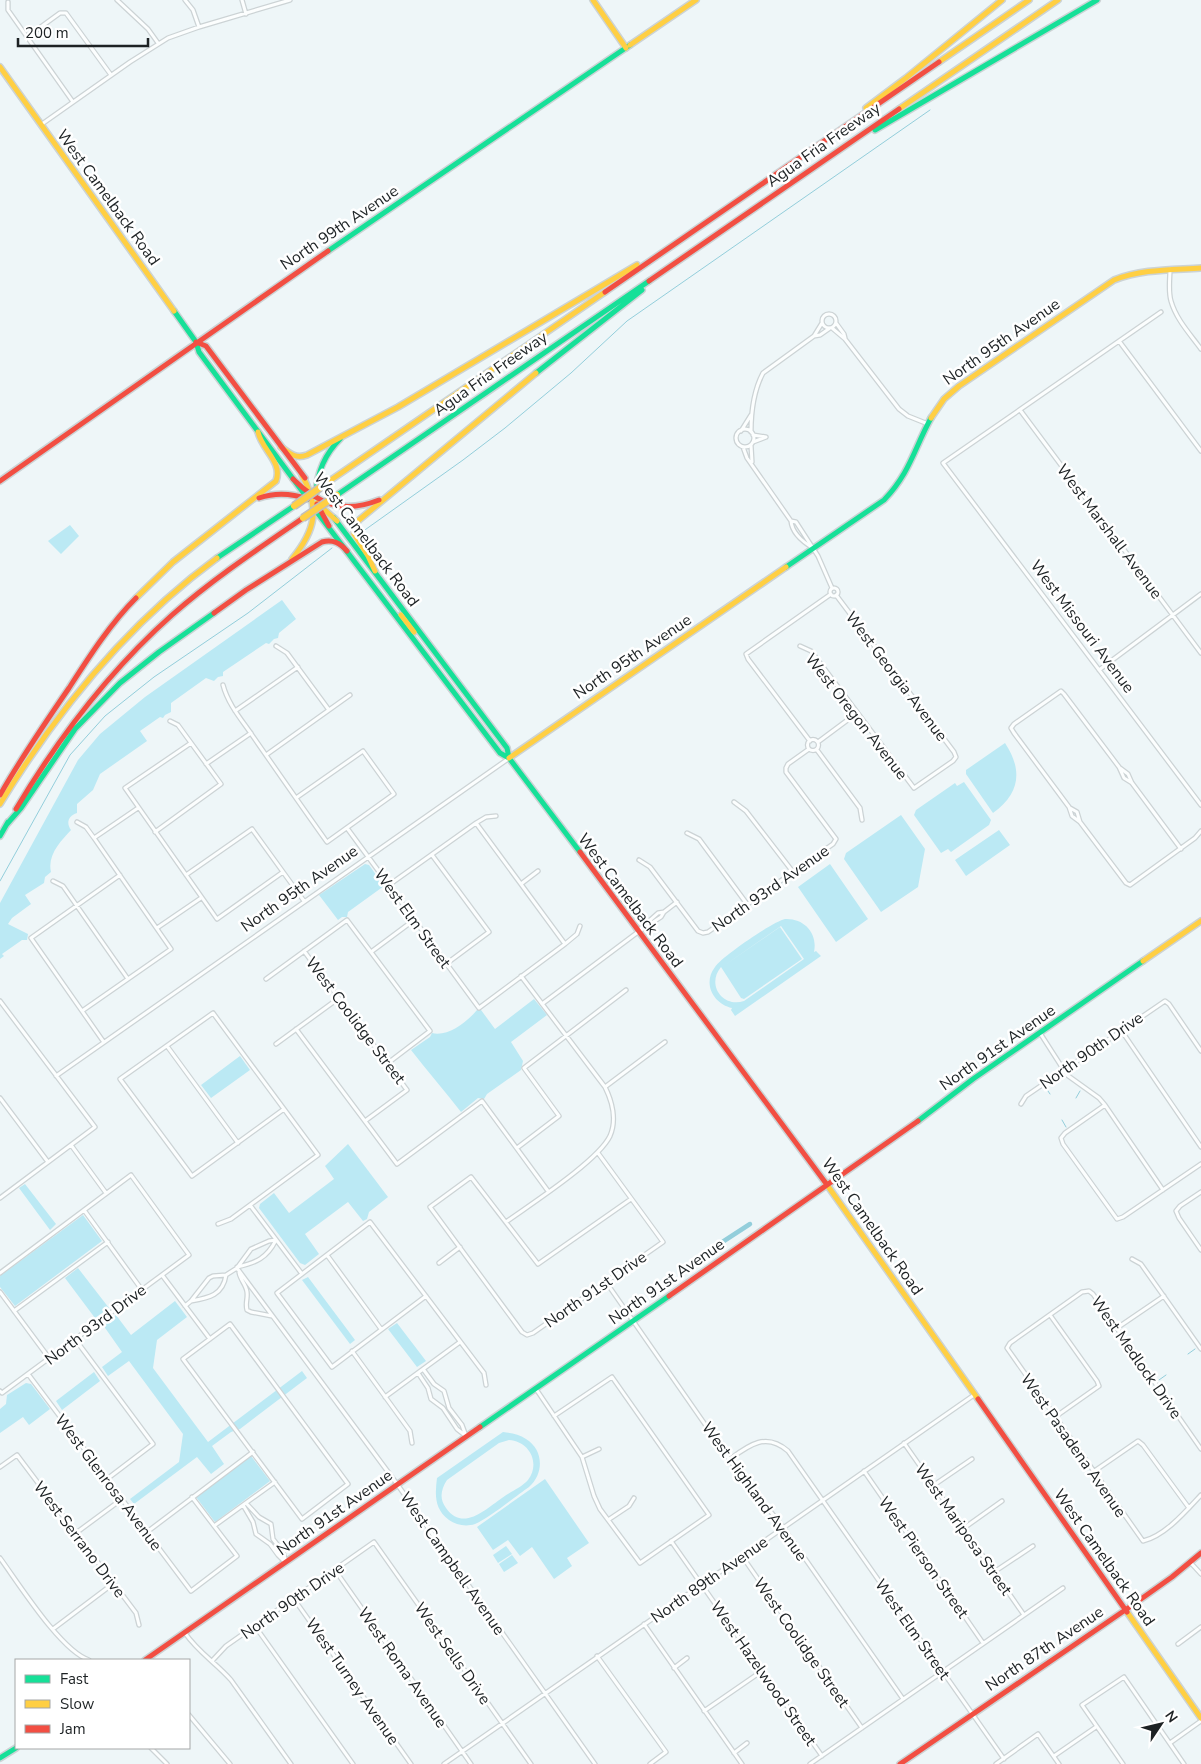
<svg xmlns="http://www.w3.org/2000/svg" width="1201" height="1764" font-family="'Nunito Sans',sans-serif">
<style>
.green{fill:#bbe9f4;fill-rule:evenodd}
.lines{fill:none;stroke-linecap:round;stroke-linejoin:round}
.stream{stroke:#93cedb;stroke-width:1}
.canal{stroke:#93cedb;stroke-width:4.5}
.street-casing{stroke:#ccd3d5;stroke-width:5.5}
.fast-casing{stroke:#ccd3d5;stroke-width:8}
.slow-casing{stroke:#ccd3d5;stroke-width:8}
.jam-casing{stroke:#ccd3d5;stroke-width:8}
.street{stroke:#fcfefe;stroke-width:3}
.fast{stroke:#16e098;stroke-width:5}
.slow{stroke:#ffcf43;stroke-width:5}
.jam{stroke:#f24e42;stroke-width:5}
.slow-bridge-casing{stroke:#c1bfbd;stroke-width:9;stroke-linecap:butt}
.slow-bridge{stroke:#ffcf43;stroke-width:6}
.labels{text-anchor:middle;stroke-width:5;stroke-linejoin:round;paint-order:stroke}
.street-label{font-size:16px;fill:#1d2224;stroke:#fff}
</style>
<rect width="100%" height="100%" fill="#eef6f8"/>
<!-- green -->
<path class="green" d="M70 525 79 536 61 554 48 541Z
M282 600 296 619 279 633 278 638 274 639 269 644 266 643 223 672V676L218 677 214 681 206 678 171 703V712L165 715 163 718 160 717 140 731 147 741 100 774 93 790 77 804V813C68 816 66 823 71 830 61 841 47 855 51 872L45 877 44 883 25 895 31 904 12 918 8 924 28 934 27 940H22L2 954 4 956 0 959V903L78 760 100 734 145 697Z
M1005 743C1023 770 1020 794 993 813L966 774V770Z
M964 782 991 820 989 825 951 852 948 849 941 853 914 815 916 810 955 783 957 786Z
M901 815 925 849 918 887 881 912 844 859 846 853Z
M999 830 1010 845 966 876 955 860Z
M365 864 369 865 384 886 348 912 347 917H342L338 920 319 895Z
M830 864 868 919 836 942 798 887Z
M785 919C804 918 818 933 814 952L816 951 821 956 735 1016 731 1010 732 1008C714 1004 702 984 715 967 721 957 774 921 785 919ZM781 926 804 959 744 1001C723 1008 706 985 721 967L741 998 744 999 802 959 780 927 722 967Z
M534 999 547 1015 511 1042 523 1061 521 1070 487 1094 484 1099 478 1098 461 1112C445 1091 427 1071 411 1050L430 1037 432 1033C448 1037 467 1022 477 1010H481L495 1029Z
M240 1056 250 1070 211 1098 201 1085Z
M348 1144 388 1197 369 1212 367 1219 363 1221 348 1202 305 1234 319 1254 305 1265 300 1263 259 1208 260 1204 274 1193 289 1213 334 1179 325 1166Z
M25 1184 56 1224 50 1230 19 1188Z
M83 1215 102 1241 15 1306 0 1287V1276Z
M78 1268 109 1308 95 1318 65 1278Z
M308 1277 355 1340 350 1344 302 1280Z
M175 1301 187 1317 157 1340 153 1368 208 1442 302 1371 307 1378 240 1429 231 1432 212 1446 224 1464 211 1474 197 1457 134 1504 130 1499 179 1462 183 1434 129 1361 108 1376 102 1367 122 1352 103 1325 116 1315 131 1335Z
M397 1323 426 1361 417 1367 388 1329Z
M94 1372 100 1381 62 1410 56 1401Z
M26 1383 31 1384 50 1409 29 1425 23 1417 0 1433V1409L6 1404 7 1395Z
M503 1432C511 1433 519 1434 526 1439 544 1450 544 1474 529 1487 516 1496 488 1519 475 1524 466 1527 456 1525 449 1520 434 1509 435 1494 437 1478ZM509 1440C529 1441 541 1463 528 1480 522 1487 510 1492 502 1498 486 1509 463 1532 446 1508 439 1499 441 1489 447 1480L499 1443Z
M251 1456 270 1481 215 1522 196 1497Z
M545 1479 589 1543 567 1558 572 1566 554 1579 532 1547 520 1556 508 1540 493 1550 477 1527Z
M506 1546 512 1554 498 1563 493 1555Z
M512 1555 518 1563 504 1572 499 1564Z"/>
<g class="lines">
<!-- stream -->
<path class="stream" d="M362 532 463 460 505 428 571 373 627 321 930 110
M0 881 70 755 105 716 154 677 248 613 332 548
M1046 1088 1050 1094
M1076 1098 1080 1091
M1062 1120 1066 1127
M1188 1354 1195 1349
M1159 1380 1166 1375"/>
<!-- canal -->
<path class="canal" d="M707 1252 750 1224"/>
<defs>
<path id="street" d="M117 0 148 29 158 43
M185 0 193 10 199 27
M242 0 246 14
M8 2V10L73 102
M27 37 60 13H66L111 75
M42 124 130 62 168 38 199 27 290 0
M1170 269C1170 279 1168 291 1171 301 1176 319 1190 334 1201 349
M1161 312 943 463 1201 805
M822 321a7 7 0 1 1 14 0a7 7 0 1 1-14 0Z
M836 323 844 334 845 338
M832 328 845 339 899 409 908 416 928 424
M814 336 822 323
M1119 341 1201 451
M1020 410 1201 653
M736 438a9 9 0 1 1 18 0a9 9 0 1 1-18 0Z
M741 431 751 415
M751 432C751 413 754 390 763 373L814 336 820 335 830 328
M753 435 766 437
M753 442 766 437
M751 445 752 462
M743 447 747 458 791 521C792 533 803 542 813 548
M791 521 796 522 818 556 832 588
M830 592a4 4 0 1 1 8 0a4 4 0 1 1-8 0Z
M276 646 287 653 329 710
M800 646 811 651 914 788 953 761 956 757 954 752 836 595
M1099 670 1201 594
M223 685C228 704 241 719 252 735 277 771 302 807 327 842L394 794 363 751 296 798
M235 711 298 667
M807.5 745a5.5 5.5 0 1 1 11 0a5.5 5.5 0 1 1-11 0Z
M810 741 748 659 746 654 831 594
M818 742 857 713
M191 743 125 788 217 919 283 872
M817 750 860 808 862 820
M266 755 350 695
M206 764 251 733
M1120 768 1128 774 1132 783 1181 849
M734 802 746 811 793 872
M1070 808 1077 812 1080 822 1126 883 1130 885 1195 838 1201 831
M77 822 86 827 94 838 171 949 82 1011
M1080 822 1072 816 1069 807 1014 733 1011 728 1014 724 1061 691 1064 694 1119 767 1124 778 1132 783
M476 823 565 944
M347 828 479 1008 565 944 577 934 580 926
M155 832 221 784 178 725 170 721
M687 833 699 839 747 904
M94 838 138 808
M432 855 489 932 446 964
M639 860 650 867 698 931 703 933 708 932 833 844 836 839 786 772V768L788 764 809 749
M186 875 252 829 304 901
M53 881 63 886 128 979
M521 884 538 871
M389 885 476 823 486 817 496 816
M157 928 201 898
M640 929 658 913 664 912
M304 951 407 1090 365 1121
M371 952 414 920
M266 979 347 920 430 1031 388 1063
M0 1001 95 1127 0 1198
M542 1004 638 932 661 917 664 912 677 902
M296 1029 397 1164 482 1101 548 1191
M1121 1030 1201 1147
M1040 1033 1067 1075 1099 1098 1105 1105 1163 1190
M103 1041 31 938 120 875
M276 1044 339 998
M167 1046 238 1143
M56 1076 508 759
M605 1087 665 1042
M0 1098 48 1162
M1021 1104 1026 1096 1165 1001 1169 1004 1201 1051
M1105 1105 1065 1133 1061 1138 1063 1144 1117 1219 1123 1217 1201 1164
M71 1145 106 1193
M517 1148 559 1116 524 1068 626 990
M598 1153 663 1242 533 1333 527 1335 522 1332 430 1207 471 1177 538 1264 631 1199
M1201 1192 1180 1206 1176 1211 1179 1218 1201 1250
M250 1205 302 1274
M84 1210 142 1290
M506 1222C531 1204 598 1161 610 1136 617 1120 612 1101 605 1087L521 976
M218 1224 231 1219 318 1155C283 1107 248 1060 213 1013L120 1079 192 1176 284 1109
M327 1255 381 1329
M1132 1259 1141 1264 1201 1349
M439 1263 460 1247
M237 1267C256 1263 267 1258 276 1240
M237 1268 397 1484 595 1764
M239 1272C240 1280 246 1284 247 1292 248 1299 245 1303 247 1310L251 1312 272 1316
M0 1273 131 1175 189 1255 2 1393 0 1391
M162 1275 210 1339
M606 1282 734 1466 783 1527 903 1699
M0 1292 49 1358
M426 1296 332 1367 277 1293 370 1222 484 1373 486 1385
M191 1301C209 1298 223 1295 226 1275
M185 1306 191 1301 209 1278 213 1276 226 1275 237 1268 251 1249 269 1241 276 1240
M14 1311 108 1242
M1050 1315 1097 1381 1099 1386 1055 1417
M230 1324 348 1484 302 1519 183 1359Z
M1117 1328 1164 1296
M75 1339 153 1444 107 1479
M352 1351 410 1431 412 1443
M423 1369 434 1384 444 1391 449 1408 462 1425 466 1436
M418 1373 428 1388 431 1399 443 1408 457 1429 466 1436
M28 1374 191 1591 237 1556 192 1497
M536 1389 582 1457 594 1496 600 1509 640 1563 709 1515 612 1377 554 1416
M385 1397 460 1342
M904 1443 1024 1615
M1201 1449 1093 1294 1089 1291 1082 1292 1010 1343 1007 1348 1143 1541C1165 1536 1186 1511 1201 1495
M582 1457 599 1449
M730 1459C749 1445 766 1432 788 1451L1004 1759
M0 1467 17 1455 136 1613 139 1625
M864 1471 983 1643
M1093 1472 1138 1441 1143 1445 1189 1508
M934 1485 972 1459
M246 1503 259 1517 271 1524 273 1539 283 1552 286 1562
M243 1505 253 1522 256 1534 270 1544 278 1555 285 1562
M608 1520 629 1506 634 1498
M214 1526 275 1482
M964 1528 1002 1501
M147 1532 253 1452
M76 1533 122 1499
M671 1541 822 1756
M742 1556 862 1728
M0 1558C19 1584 61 1651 89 1660
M1190 1562 1201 1574
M335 1570 471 1764
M994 1572 1033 1546
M294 1599 411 1764
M644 1624 742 1764
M255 1626 353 1764
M53 1629 114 1583
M185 1633C198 1652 216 1663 231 1680L291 1764
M1178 1644 1201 1627
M597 1656 666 1752 650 1764
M212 1661 226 1646 374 1542 531 1764
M674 1668 687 1658
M704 1711 762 1671
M189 1715 230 1764
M1170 1743 1201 1721
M151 1748 167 1764
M734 1753 747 1743
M1054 1756 1096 1727
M444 1764 974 1395
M810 1764 1063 1588
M996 1764 1038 1734 1059 1764
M1123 1764 1082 1705 1124 1677 1184 1764"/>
<path id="fast" d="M875 130 1097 0
M328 251 630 45
M174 311 196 342 199 352 308 499
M536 373 642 290
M316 494C317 472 324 455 340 439
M337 495 649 281
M313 507 500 753 509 758 580 852
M334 518 507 748 509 758
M217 558 294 506
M786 567 884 500C910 473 914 449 931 418
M7 824 21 808 75 729 120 683 159 652 214 613
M0 836 8 822
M918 1121 973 1079 1143 961
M480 1427 669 1296
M0 1758 16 1748"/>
<path id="slow" d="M593 0 626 48
M630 45 696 0
M939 62 1029 0
M0 67 174 311
M866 108 906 78 1002 0
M899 109 1058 0
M931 418 944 399 959 386 1114 280C1142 269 1171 270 1201 268
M281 447C290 454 296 459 307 455L398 407 637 265
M328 482 605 292
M317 503 337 521
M292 559C316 530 320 508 302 475
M375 571 368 556 354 534 355 525 359 520 536 373
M136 598 173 562 276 481C283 462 262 450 258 432
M401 615 414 632
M509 758 786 567
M0 804C58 709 127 624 217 558
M1143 961 1201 921
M825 1182 978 1399
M1127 1612 1201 1718"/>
<path id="jam" d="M649 281 899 109
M605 292 939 62
M196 342 206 346 305 478
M293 479C319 505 344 514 379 500
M0 481 328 251
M259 498C276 492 291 493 308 499
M317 504 329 526
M214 613 246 590 322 542C333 539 340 543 347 551
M0 795C21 758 45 723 69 688 89 657 110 624 136 598
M16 809C59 737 109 671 172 615 213 579 258 549 303 518
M580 852 825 1182
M669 1296 918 1121
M978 1399 1127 1612
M145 1660 480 1427
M900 1764 1134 1604 1172 1577 1201 1553"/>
</defs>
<!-- street casing -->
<use href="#street" class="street-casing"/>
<!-- fast casing -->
<use href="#fast" class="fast-casing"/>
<!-- slow casing -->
<use href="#slow" class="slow-casing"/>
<!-- jam casing -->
<use href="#jam" class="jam-casing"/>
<!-- street -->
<use href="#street" class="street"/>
<!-- fast -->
<use href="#fast" class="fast"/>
<!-- slow -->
<use href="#slow" class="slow"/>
<!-- jam -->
<use href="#jam" class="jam"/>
<defs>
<path id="slow-bridge" d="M294 506 328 482
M303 518 337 495"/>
</defs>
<!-- slow-bridge casing -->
<use href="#slow-bridge" class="slow-bridge-casing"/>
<!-- slow-bridge -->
<use href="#slow-bridge" class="slow-bridge"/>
</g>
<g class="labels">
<!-- street labels -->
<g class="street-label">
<text transform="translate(823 144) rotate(-35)" y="6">Agua Fria Freeway</text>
<text transform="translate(109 197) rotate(54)" y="6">West Camelback Road</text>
<text transform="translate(339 227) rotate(-34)" y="6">North 99th Avenue</text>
<text transform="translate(1001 341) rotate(-35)" y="6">North 95th Avenue</text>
<text transform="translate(490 373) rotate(-35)" y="6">Agua Fria Freeway</text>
<text transform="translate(1110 531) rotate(53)" y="6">West Marshall Avenue</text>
<text transform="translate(367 539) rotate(53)" y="6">West Camelback Road</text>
<text transform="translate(1083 626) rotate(53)" y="6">West Missouri Avenue</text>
<text transform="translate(632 656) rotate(-34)" y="6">North 95th Avenue</text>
<text transform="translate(897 676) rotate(53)" y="6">West Georgia Avenue</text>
<text transform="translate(857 716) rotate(52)" y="6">West Oregon Avenue</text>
<text transform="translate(299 888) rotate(-35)" y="6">North 95th Avenue</text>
<text transform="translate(770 888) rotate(-35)" y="6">North 93rd Avenue</text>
<text transform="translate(631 900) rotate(53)" y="6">West Camelback Road</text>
<text transform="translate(413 918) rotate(54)" y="6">West Elm Street</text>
<text transform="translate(356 1020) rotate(53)" y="6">West Coolidge Street</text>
<text transform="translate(997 1047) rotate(-35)" y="6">North 91st Avenue</text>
<text transform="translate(1091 1050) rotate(-35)" y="6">North 90th Drive</text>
<text transform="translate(873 1226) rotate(55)" y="6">West Camelback Road</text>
<text transform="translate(666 1281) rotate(-35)" y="6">North 91st Avenue</text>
<text transform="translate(595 1289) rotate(-35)" y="6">North 91st Drive</text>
<text transform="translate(95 1324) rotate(-37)" y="6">North 93rd Drive</text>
<text transform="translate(1137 1357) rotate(55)" y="6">West Medlock Drive</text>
<text transform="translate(1074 1445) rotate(55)" y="6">West Pasadena Avenue</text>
<text transform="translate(109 1482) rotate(53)" y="6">West Glenrosa Avenue</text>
<text transform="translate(755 1491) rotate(54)" y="6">West Highland Avenue</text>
<text transform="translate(334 1512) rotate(-35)" y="6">North 91st Avenue</text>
<text transform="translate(964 1529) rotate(55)" y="6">West Mariposa Street</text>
<text transform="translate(80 1539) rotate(53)" y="6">West Serrano Drive</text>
<text transform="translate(924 1557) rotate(55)" y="6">West Pierson Street</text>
<text transform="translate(1105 1557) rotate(55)" y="6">West Camelback Road</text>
<text transform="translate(453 1563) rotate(55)" y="6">West Campbell Avenue</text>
<text transform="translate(709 1579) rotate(-35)" y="6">North 89th Avenue</text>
<text transform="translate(292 1600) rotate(-35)" y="6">North 90th Drive</text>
<text transform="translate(913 1629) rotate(55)" y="6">West Elm Street</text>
<text transform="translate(802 1642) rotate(55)" y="6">West Coolidge Street</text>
<text transform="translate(1044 1648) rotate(-34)" y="6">North 87th Avenue</text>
<text transform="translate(453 1653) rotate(55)" y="6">West Sells Drive</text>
<text transform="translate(403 1667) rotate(55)" y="6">West Roma Avenue</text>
<text transform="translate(764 1673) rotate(55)" y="6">West Hazelwood Street</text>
<text transform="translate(353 1681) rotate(55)" y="6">West Turney Avenue</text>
</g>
</g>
<!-- legend -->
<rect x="15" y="1659" width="175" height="90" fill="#ffffff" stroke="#a5a7a7"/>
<rect x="25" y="1675" width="25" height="8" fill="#16e098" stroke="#a5a7a7"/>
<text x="60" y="1684" font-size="15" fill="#1d2224">Fast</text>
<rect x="25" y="1700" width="25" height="8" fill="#ffcf43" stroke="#a5a7a7"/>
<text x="60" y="1709" font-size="15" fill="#1d2224">Slow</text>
<rect x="25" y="1725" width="25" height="8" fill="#f24e42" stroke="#a5a7a7"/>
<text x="60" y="1734" font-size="15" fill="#1d2224">Jam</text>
<!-- north arrow -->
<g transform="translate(1161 1724) rotate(55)" stroke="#ffffff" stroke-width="4" paint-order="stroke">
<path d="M0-4L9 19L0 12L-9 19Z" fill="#1d2224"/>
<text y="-8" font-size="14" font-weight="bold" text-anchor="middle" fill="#1d2224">N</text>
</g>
<!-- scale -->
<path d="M18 38v8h130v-8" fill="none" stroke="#1d2224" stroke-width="2.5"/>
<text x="25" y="38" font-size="15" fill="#1d2224" stroke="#ffffff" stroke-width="4" paint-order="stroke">200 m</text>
</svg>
